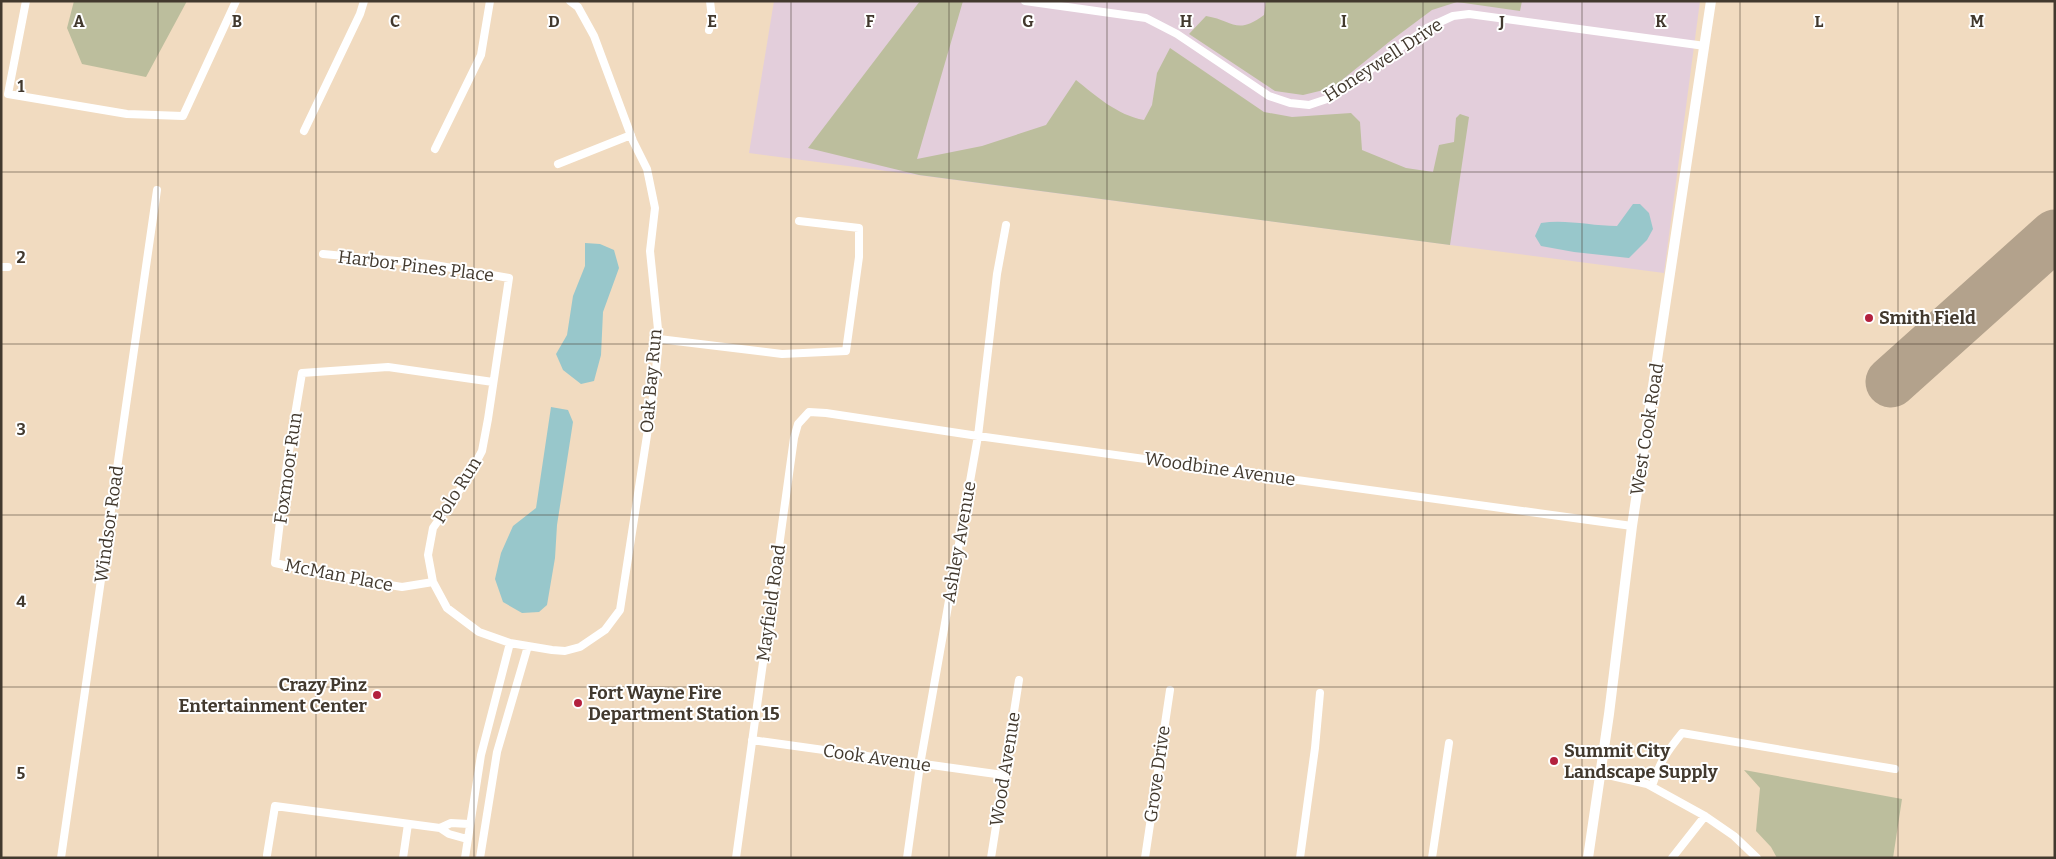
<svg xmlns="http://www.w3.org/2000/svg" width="2056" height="859" font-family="Bitter,serif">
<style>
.industrial{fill:#e3cedb}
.green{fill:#bcbe9d}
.water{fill:#98c7cb}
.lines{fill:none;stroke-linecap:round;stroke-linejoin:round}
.runway{stroke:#b3a28c;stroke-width:51}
.street{stroke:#fff;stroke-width:8}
.secondary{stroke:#fff;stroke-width:10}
.grid{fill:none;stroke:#42392e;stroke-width:1;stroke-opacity:0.55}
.poi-dot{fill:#b3213e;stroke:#fff;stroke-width:2}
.labels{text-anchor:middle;stroke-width:4;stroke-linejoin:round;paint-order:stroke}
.street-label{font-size:18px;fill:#42392e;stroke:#fff}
.poi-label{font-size:18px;font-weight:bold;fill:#42392e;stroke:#fff;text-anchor:start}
.grid-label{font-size:16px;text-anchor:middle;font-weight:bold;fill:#42392e;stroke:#fff;stroke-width:4;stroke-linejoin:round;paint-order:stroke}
</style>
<rect width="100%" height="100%" fill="#f1dbc0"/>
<!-- industrial -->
<path class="industrial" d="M774 1H1700L1664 273 749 153Z"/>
<!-- green -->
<path class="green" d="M74 1H187L146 77 82 64 67 28Z
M920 1H963L917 159 982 146 1046 125 1076 80C1096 96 1117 115 1144 120L1152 105 1157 73 1170 48 1264 112 1292 117 1351 113 1360 122 1362 150 1406 168 1433 172 1439 145 1454 142 1456 118 1460 114 1469 117 1450 245 919 175 808 148Z
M1266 1H1522L1520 11 1457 2 1432 10 1389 42 1332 88 1303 95 1275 91 1189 34 1206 16C1233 20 1236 36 1264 15Z
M1744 770 1902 799 1893 858H1777L1771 847 1756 831 1760 788Z"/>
<!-- water -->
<path class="water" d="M1633 204H1640L1649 213 1653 229 1647 240 1629 258 1574 252 1541 246 1535 236 1541 223C1566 219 1591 226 1617 226Z
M585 243 600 244 614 250 619 268 603 312 601 355 594 381 581 384 563 370 556 354 567 335 573 296 585 266Z
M551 407 568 410 573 422 557 525 555 558 547 605 539 612 522 613 503 602 495 579 501 553 513 526 536 508Z"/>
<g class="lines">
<!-- runway -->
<path class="runway" d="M1891 382 2055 235"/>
<!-- street -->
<path class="street" d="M26 1 8 94 127 114 183 116 236 1
M1025 1 1146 18 1177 34 1269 96 1290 103 1309 105 1333 97 1427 28 1453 16 1469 14 1705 46
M709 30 712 18 710 1
M304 131 360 14 364 1
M435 149 481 55 490 1
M558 164 631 135
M323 254 429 264 509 278 488 419 482 451 466 481 433 528 428 555 433 582 447 608 479 632 510 643 552 650 565 651 580 647 605 630 620 610 654 390 659 339 650 251 655 208 647 169 633 141 594 36 578 7 570 1
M1 267H8
M659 339 782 354 846 351 859 257V228L799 221
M433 582 402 587 329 575 275 563 287 463 302 373 388 367 493 382
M752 740 1003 775
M1599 773 1647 784 1705 816 1734 836 1757 858
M1652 786C1658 765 1668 750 1682 733L1895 769
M440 828 449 834 467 839
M267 855 275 806 440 828 451 823 469 824
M61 858 157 190
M403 858 408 824
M465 858 481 755 510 643
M480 858 497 752 528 646
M736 858 794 438 798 424 809 412 826 413 978 436 1632 526
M907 858 920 765 978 436 997 274 1006 225
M991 858 1019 680
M1145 858 1170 690
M1300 858 1315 748 1320 693
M1432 858 1449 743
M1672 858 1705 816"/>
<!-- secondary -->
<path class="secondary" d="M1588 858 1609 714 1632 526 1711 1"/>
</g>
<!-- grid -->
<path class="grid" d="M158 1V858M316 1V858M474 1V858M633 1V858M791 1V858M949 1V858M1107 1V858M1265 1V858M1423 1V858M1582 1V858M1740 1V858M1898 1V858M1 172H2055M1 344H2055M1 515H2055M1 687H2055"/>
<!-- markers -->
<g class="poi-dot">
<circle cx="1869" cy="318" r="5"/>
<circle cx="377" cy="695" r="5"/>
<circle cx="578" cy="703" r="5"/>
<circle cx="1554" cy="761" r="5"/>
</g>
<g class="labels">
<!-- street labels -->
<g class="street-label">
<text transform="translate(1383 60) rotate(-33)" y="6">Honeywell Drive</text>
<text transform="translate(416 266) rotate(7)" y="6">Harbor Pines Place</text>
<text transform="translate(651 381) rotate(-85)" y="6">Oak Bay Run</text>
<text transform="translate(1647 429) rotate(-81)" y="6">West Cook Road</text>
<text transform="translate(288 468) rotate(-82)" y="6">Foxmoor Run</text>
<text transform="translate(1220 469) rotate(8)" y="6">Woodbine Avenue</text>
<text transform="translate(457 490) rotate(-58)" y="6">Polo Run</text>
<text transform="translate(109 524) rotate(-82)" y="6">Windsor Road</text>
<text transform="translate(959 542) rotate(-80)" y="6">Ashley Avenue</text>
<text transform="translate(339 575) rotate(11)" y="6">McMan Place</text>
<text transform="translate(771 603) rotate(-82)" y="6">Mayfield Road</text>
<text transform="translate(877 758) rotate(8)" y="6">Cook Avenue</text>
<text transform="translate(1005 769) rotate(-81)" y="6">Wood Avenue</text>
<text transform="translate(1157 774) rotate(-82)" y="6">Grove Drive</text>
</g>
<!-- poi labels -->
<g class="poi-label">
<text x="1879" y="324">Smith Field</text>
<text x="367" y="691" text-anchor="end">Crazy Pinz<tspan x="367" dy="21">Entertainment Center</tspan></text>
<text x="588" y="699">Fort Wayne Fire<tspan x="588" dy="21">Department Station 15</tspan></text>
<text x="1564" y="757">Summit City<tspan x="1564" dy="21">Landscape Supply</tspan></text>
</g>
</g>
<g class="grid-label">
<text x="79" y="27">A</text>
<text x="237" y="27">B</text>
<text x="395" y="27">C</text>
<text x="554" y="27">D</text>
<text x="712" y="27">E</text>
<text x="870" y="27">F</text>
<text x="1028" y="27">G</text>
<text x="1186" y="27">H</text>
<text x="1344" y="27">I</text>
<text x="1502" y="27">J</text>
<text x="1661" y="27">K</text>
<text x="1819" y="27">L</text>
<text x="1977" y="27">M</text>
<text x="21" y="92">1</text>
<text x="21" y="263">2</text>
<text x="21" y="435">3</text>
<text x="21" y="607">4</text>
<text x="21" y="779">5</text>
</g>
<!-- border -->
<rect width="2056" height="859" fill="none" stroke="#42392e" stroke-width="5"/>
</svg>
